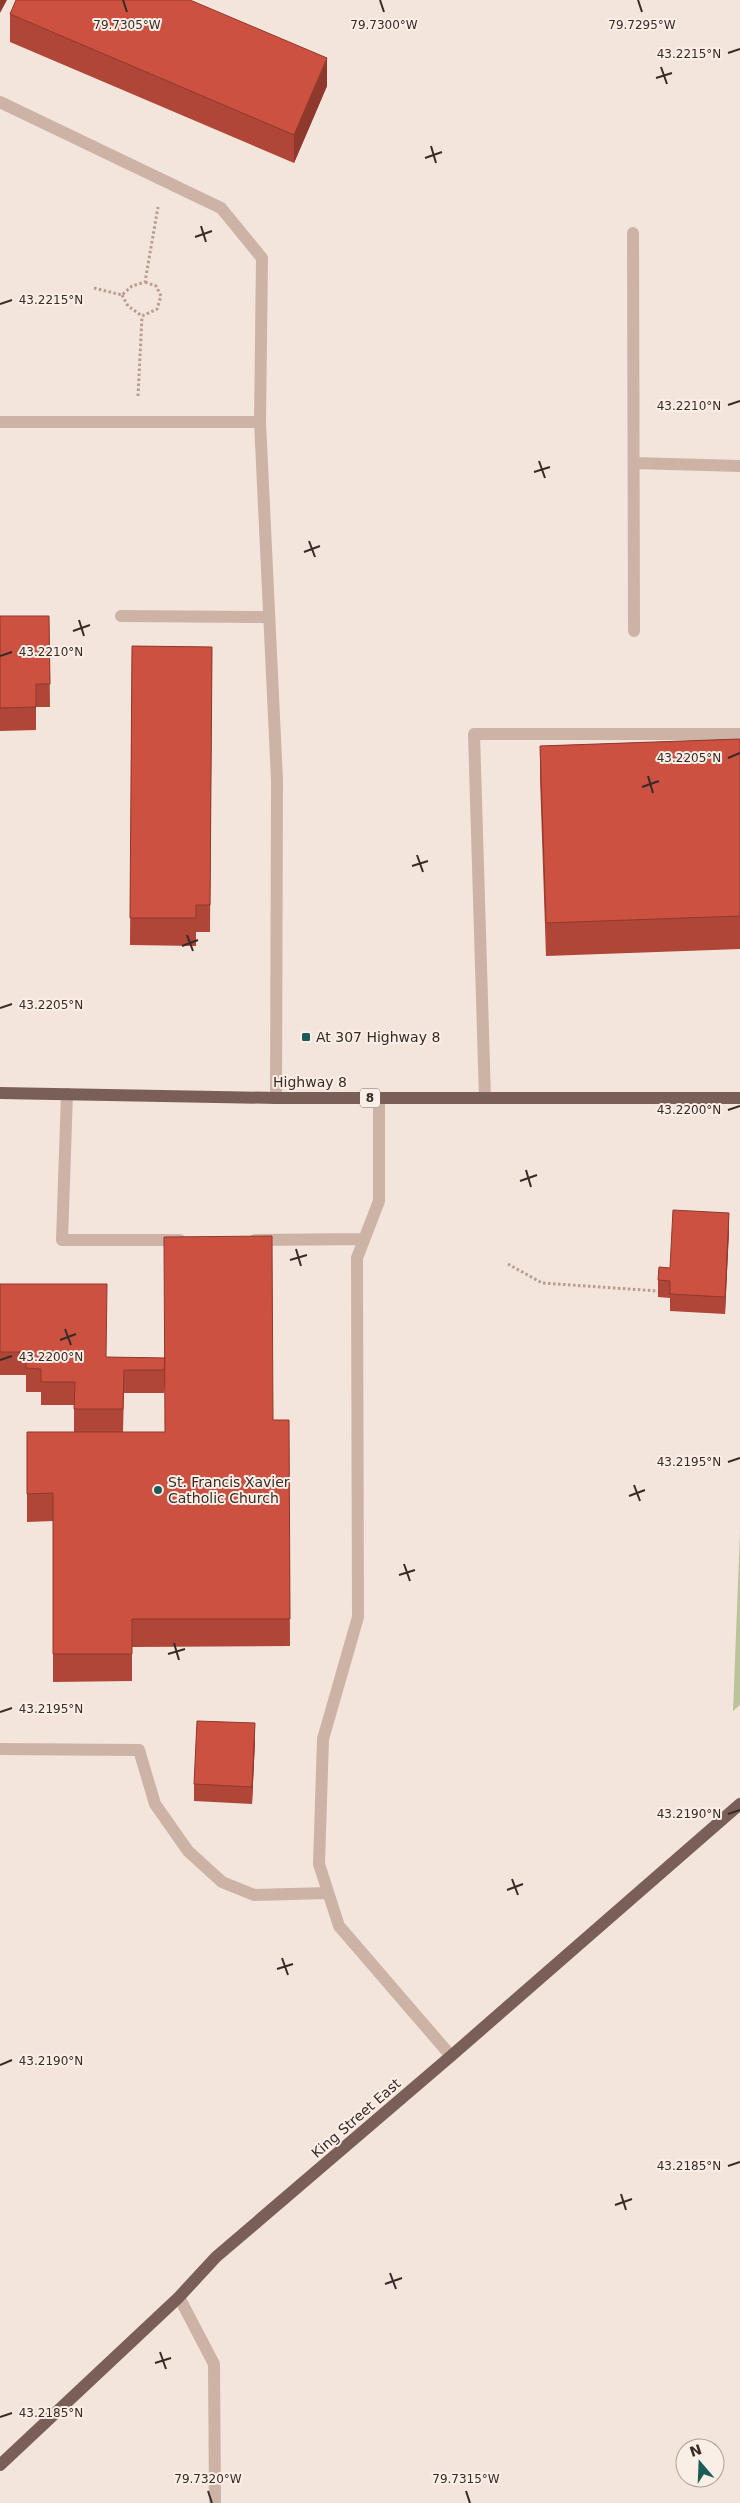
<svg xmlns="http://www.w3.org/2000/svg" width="740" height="2503" font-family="'DejaVu Sans',sans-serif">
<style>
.green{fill:#bac39a}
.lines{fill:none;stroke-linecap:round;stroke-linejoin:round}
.path{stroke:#b89c90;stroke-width:3;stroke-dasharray:2.5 2.5;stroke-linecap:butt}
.minor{stroke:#ccb3a6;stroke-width:12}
.major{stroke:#7a5f58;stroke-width:12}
.wall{fill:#af4637;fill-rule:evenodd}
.shaded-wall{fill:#8f392d}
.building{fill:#cc5140;stroke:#8f392d}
.ticks{fill:none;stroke:#382a27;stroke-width:2}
.poi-dot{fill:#1b5b58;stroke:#faefe7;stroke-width:2}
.labels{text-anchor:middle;stroke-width:4;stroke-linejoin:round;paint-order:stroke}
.shield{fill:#faefe7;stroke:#726561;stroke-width:1}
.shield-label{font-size:12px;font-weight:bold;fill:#382a27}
.poi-label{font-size:14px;fill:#382a27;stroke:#faefe7;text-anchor:start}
.street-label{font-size:14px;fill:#382a27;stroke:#faefe7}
.ticks-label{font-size:12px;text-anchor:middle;fill:#382a27;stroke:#faefe7;stroke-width:4;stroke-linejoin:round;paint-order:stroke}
</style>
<rect width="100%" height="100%" fill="#f3e5db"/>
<!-- green -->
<path class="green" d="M740 1532V1705L733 1711Z"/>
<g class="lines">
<!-- path -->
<path class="path" d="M94 288 122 295 132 286 145 282 158 207
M122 295 128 306 142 316 157 309 161 296 156 286 145 282
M138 396 142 316
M508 1264 542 1283 658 1291"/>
<!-- minor -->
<path class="minor" d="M0 102 221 208 262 258 260 422 277 780 276 1098
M633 233 634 631
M0 422H260
M634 463 740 466
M121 616 269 617
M67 1094 62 1240H180
M379 1098V1201L357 1258 358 1617 323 1739 319 1864 339 1926 451 2056
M485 1098 474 734H740
M255 1240 364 1239
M0 1749 139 1750 155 1804 188 1851 222 1882 254 1895 328 1893
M179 2297 214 2364 215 2503"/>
<!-- major -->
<path class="major" d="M0 1093 276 1098H740
M0 2465 179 2297 216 2257 451 2056 740 1804"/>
</g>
<!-- wall -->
<path class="wall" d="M10 14 327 86 294 163 10 42Z
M0 616H49L50 707H36V730L0 731Z
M132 646 212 647 210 932H196V946L130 945Z
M740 739V949L546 956 540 779V746Z
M729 1230 725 1314 670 1311V1298L658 1297V1280L670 1268Z
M0 1284 106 1357 165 1358 273 1420H289L290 1646 132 1647V1681L53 1682V1521L27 1522V1432H74V1405H41V1392H26V1375H0ZM165 1385V1432H123L124 1393H164Z
M255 1740 252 1804 194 1801V1784Z"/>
<!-- shaded-wall -->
<path class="shaded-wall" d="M0 0H7L0 13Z
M327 58V86L294 163V135Z
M729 1213V1230L725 1314V1297Z
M255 1723V1740L252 1804V1787Z"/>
<!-- building -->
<path class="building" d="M16 0H190L327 58 294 135 10 14Z
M0 616H49L50 684H36V707L0 708Z
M132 646 212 647 210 905H196V918H130Z
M740 739V916L546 923 540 746Z
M673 1210 729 1213 725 1297 670 1294V1281L658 1280 659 1267 670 1268Z
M272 1236 273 1420H289L290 1619H132V1654H53V1493L27 1494V1432H165L164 1237Z
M0 1284H107L106 1357 165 1358 164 1370H124L123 1409H74L75 1382H41V1369L26 1368V1352H0Z
M197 1721 255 1723 252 1787 194 1784Z"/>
<!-- ticks -->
<path class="ticks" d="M123 0 127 12M380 0 384 12M638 0 642 12M728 53 740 49M661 67 667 84M656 78 672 73M431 146 436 163M425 158 442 152M201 226 206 242M195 237 212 231M0 304 12 300M728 405 740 401M539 461 545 478M534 472 550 467M309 541 315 557M304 552 320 546M79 620 84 636M73 631 90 625M0 656 12 652M728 758 740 753M648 776 653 793M642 787 659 781M417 855 423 872M412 866 428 861M187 935 193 951M182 946 198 940M0 1008 12 1004M728 1110 740 1106M526 1170 531 1187M520 1181 537 1175M296 1249 301 1266M290 1260 307 1255M65 1329 71 1345M60 1340 76 1334M0 1360 12 1356M728 1462 740 1458M634 1485 640 1501M629 1496 645 1490M404 1564 410 1581M399 1575 415 1570M174 1643 179 1660M168 1654 185 1649M0 1712 12 1708M728 1814 740 1810M512 1879 518 1895M507 1890 523 1884M282 1958 288 1975M277 1969 293 1964M0 2065 12 2060M728 2166 740 2162M621 2194 626 2210M615 2205 632 2199M390 2273 396 2289M385 2284 402 2278M160 2352 166 2369M155 2363 171 2358M0 2417 12 2413M208 2491 212 2503M466 2491 470 2503"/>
<!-- markers -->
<g class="poi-dot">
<rect x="301" y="1032" width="10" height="10" rx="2.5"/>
<circle cx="158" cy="1490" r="5"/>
</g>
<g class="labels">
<!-- shield labels -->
<rect class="shield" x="360" y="1088.5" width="20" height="19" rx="4"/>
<g class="shield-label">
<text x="370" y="1102">8</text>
</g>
<!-- poi labels -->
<g class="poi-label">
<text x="316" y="1042">At 307 Highway 8</text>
<text x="168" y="1487">St. Francis Xavier<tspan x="168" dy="16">Catholic Church</tspan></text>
</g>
<!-- street labels -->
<g class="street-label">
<text x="310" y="1087">Highway 8</text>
<text transform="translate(356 2118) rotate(-41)" y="5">King Street East</text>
</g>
</g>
<g class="ticks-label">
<text x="127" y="29">79.7305°W</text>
<text x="384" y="29">79.7300°W</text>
<text x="642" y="29">79.7295°W</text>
<text x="689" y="58">43.2215°N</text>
<text x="51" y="304">43.2215°N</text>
<text x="689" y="410">43.2210°N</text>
<text x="51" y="656">43.2210°N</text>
<text x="689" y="762">43.2205°N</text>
<text x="51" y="1009">43.2205°N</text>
<text x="689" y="1114">43.2200°N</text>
<text x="51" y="1361">43.2200°N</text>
<text x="689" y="1466">43.2195°N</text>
<text x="51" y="1713">43.2195°N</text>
<text x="689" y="1818">43.2190°N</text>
<text x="51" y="2065">43.2190°N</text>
<text x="689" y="2170">43.2185°N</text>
<text x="51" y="2417">43.2185°N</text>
<text x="208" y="2483">79.7320°W</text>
<text x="466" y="2483">79.7315°W</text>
</g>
<!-- north arrow -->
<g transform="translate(700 2463) rotate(341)"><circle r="24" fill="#faefe7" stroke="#aca09a"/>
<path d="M0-4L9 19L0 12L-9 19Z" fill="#1b5b58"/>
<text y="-8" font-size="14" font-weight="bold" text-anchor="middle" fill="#382a27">N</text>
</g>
</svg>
